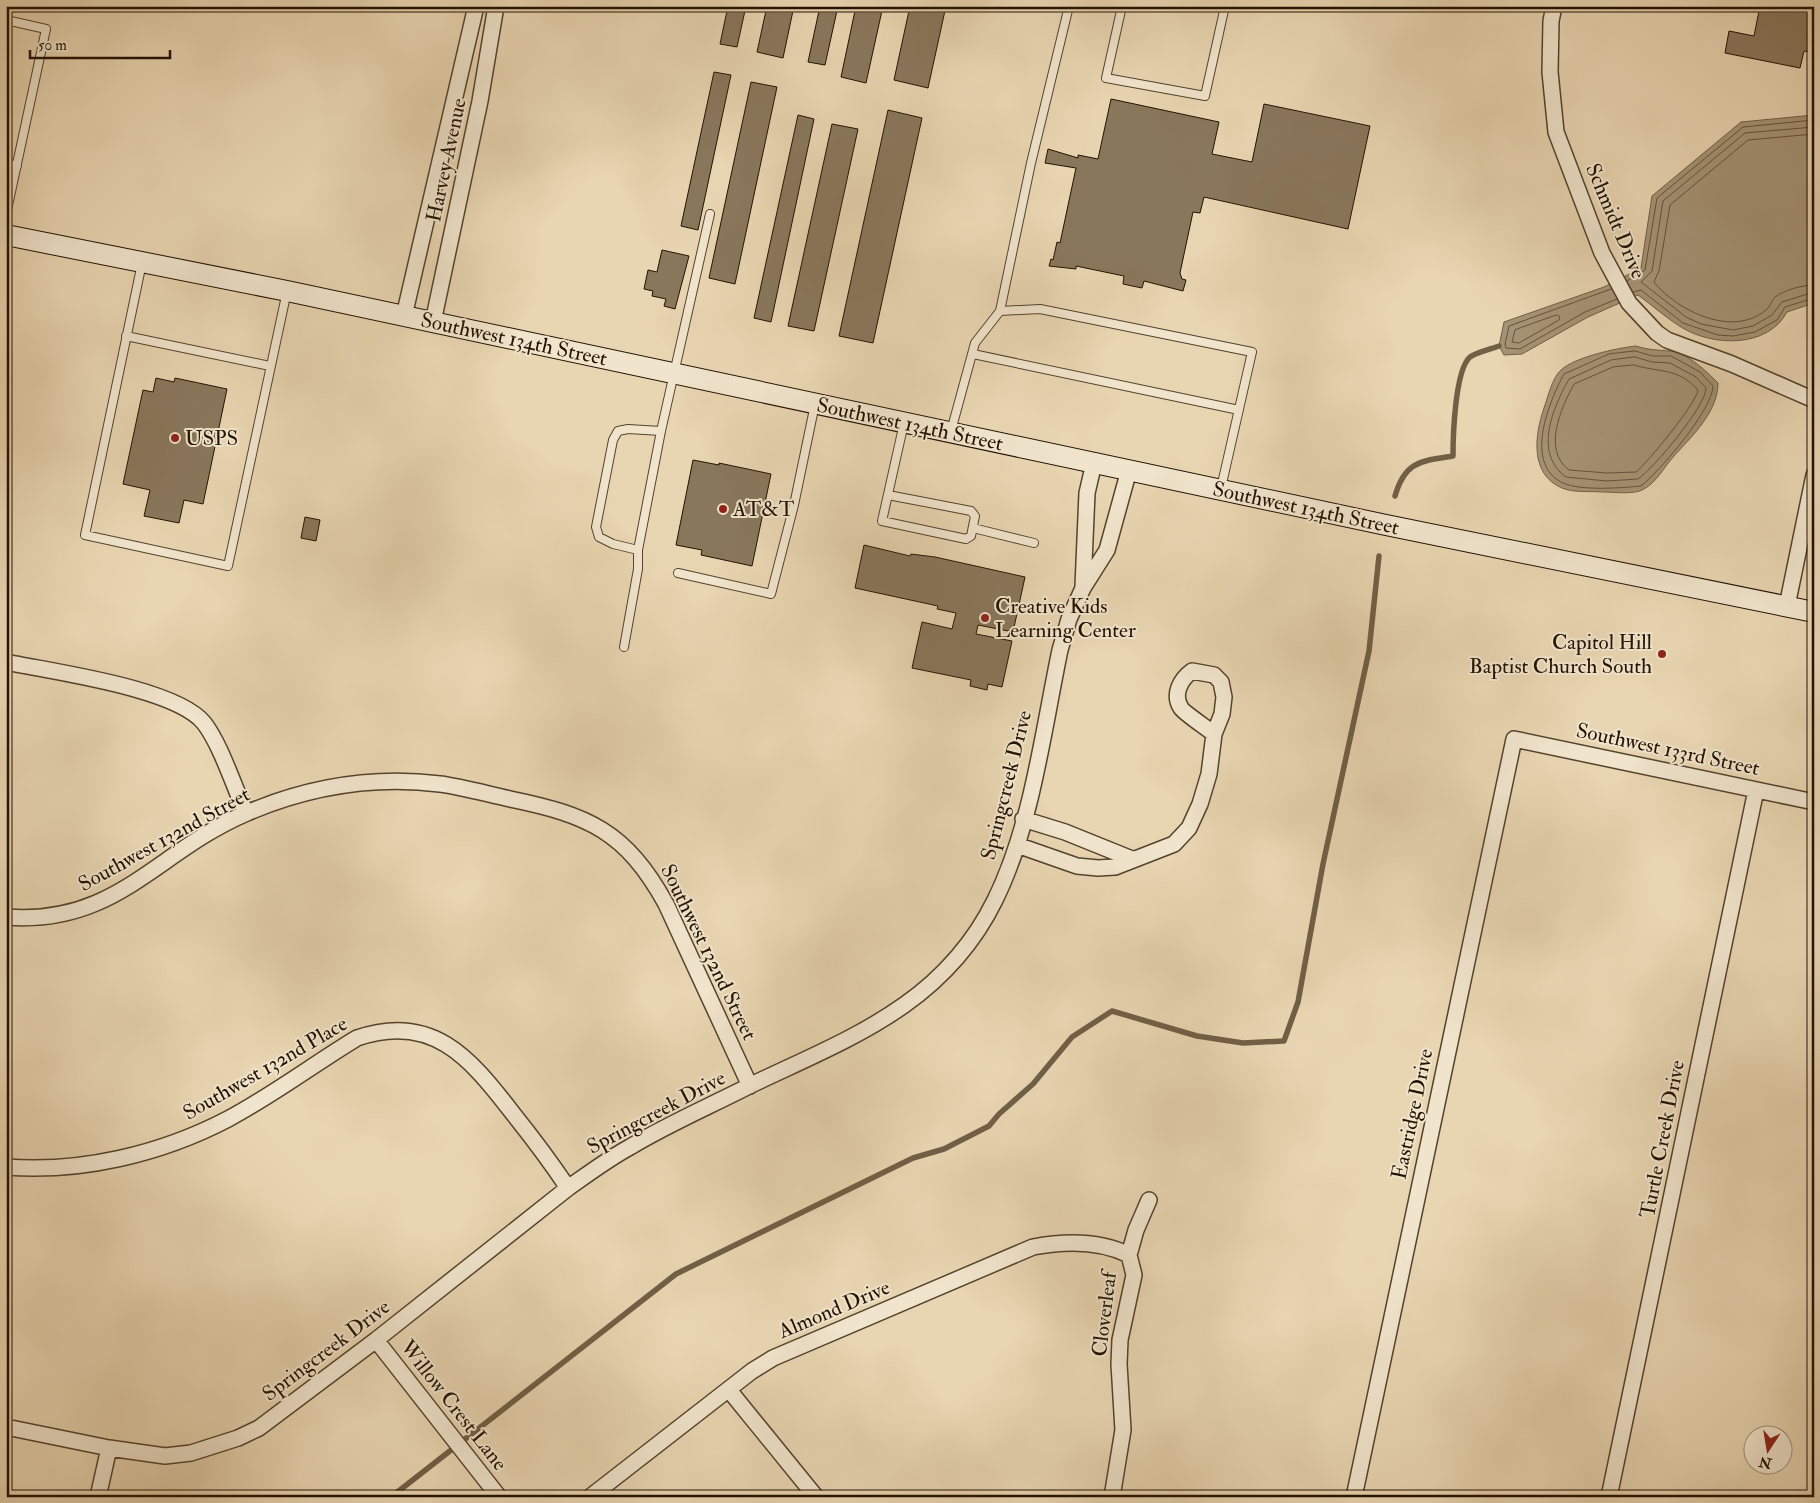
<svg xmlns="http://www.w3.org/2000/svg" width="1820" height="1503" font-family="'IM FELL Double Pica',serif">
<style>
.water{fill:#a59375;stroke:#715f46}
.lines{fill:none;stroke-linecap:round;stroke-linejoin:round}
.shore{stroke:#64523a;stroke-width:1}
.stream{stroke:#715f46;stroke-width:5.5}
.building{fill:#89775c;stroke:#231200}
.service-casing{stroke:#54432c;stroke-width:10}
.minor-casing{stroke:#54432c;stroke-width:18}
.secondary-casing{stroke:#231200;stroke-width:22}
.service{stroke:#f0e4cc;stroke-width:8}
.minor{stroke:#f0e4cc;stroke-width:15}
.secondary{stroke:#f0e4cc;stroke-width:20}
.poi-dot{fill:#8f2418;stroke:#f0e4cc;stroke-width:2}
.labels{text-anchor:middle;stroke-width:4;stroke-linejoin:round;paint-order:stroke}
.street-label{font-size:21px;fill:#231200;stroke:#f0e4cc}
.poi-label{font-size:21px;fill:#231200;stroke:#f0e4cc;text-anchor:start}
</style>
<rect width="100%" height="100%" fill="#e8d5b1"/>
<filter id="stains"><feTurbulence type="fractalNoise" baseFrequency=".004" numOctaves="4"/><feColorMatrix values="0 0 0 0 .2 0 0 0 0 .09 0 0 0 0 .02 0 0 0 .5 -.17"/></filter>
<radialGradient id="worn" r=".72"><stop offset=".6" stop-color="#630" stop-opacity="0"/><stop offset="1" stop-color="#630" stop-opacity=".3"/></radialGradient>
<!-- water -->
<path class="water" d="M1814 115V303L1787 312C1768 348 1713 347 1681 327 1666 318 1652 305 1638 295L1588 317 1522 354 1504 355 1499 346 1504 322 1604 287 1641 268 1652 196 1741 122Z
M1636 346C1648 350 1658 350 1670 351 1688 353 1706 371 1718 383 1718 412 1692 436 1674 456 1664 467 1657 482 1644 489 1635 495 1613 492 1603 492 1590 491 1574 493 1562 488 1529 474 1535 434 1544 408 1548 397 1552 378 1561 370 1575 357 1617 348 1636 346Z"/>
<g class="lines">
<!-- shore -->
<path class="shore" d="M1814 127 1745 133 1663 201 1652 271 1641 282 1686 317 1701 324 1733 330 1753 326 1772 315 1782 302 1814 292
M1814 134 1748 140 1670 205 1659 271 1654 282C1677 311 1733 338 1766 310 1770 307 1771 302 1774 298 1783 290 1803 285 1814 285
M1627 281 1645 270 1657 198 1743 127 1814 120
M1611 289 1509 326 1505 344 1506 348 1520 349 1585 312 1617 299
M1633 292 1641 290 1683 323 1718 335 1733 336 1755 332 1777 320 1785 307 1814 298
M1557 315 1560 317 1559 320 1519 343 1512 342 1515 330Z
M1635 351 1653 356H1671L1700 372 1713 386C1713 409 1660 471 1641 486 1621 488 1581 491 1563 483 1523 464 1549 402 1564 374L1609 354Z
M1635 357 1652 362 1670 363 1696 377 1706 388C1706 406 1654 468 1638 479L1607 481 1566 477C1533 453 1553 408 1569 379L1611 360Z
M1634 365C1660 373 1677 367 1698 390 1696 404 1648 462 1636 472L1607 473 1569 470C1542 450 1561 408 1574 384L1613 367Z"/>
<!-- stream -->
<path class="stream" d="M1395 496C1405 461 1421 461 1453 456 1453 436 1455 370 1470 357 1477 352 1491 349 1499 346
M391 1497 676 1274 913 1158 944 1149 989 1126 999 1114 1033 1084 1072 1037 1112 1011 1197 1036 1243 1043 1284 1041 1298 1002 1323 864 1369 651 1379 556"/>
</g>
<!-- building -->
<path class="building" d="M728 6H746L737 47 720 44Z
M767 6H794L783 58 757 52Z
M820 6H838L825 65 808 62Z
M856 6H883L866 83 841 77Z
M910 6H946L928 88 894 80Z
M1760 6H1794L1814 10 1812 53 1804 51 1800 68 1725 53 1729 31 1754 36Z
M714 72 731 75 698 230 681 226Z
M751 82 777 87 735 284 709 278Z
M1111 99 1219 122 1212 154 1252 162 1264 104 1370 126 1348 229 1204 197 1200 213 1193 212 1180 273 1182 279 1186 280 1183 291 1144 281 1142 288 1123 284 1124 276 1076 266V269L1049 266 1051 259 1053 260 1057 242 1060 243 1076 168 1045 163 1048 149 1078 158V155L1098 159Z
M888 110 922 118 873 343 839 336Z
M798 115 814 119 771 322 754 318Z
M832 124 858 129 814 331 788 326Z
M662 250 689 256 675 309 664 306 666 299 652 296 653 291 644 289 648 270 657 272Z
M156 378 174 382 175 378 227 389 203 504 184 500 179 523 144 516 150 490 123 484 143 390 153 392Z
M693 460 719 465V463L771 474 752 566 701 555 702 550 676 545Z
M305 517 320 520 316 541 301 538Z
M864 545 910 556 911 554 935 557 1025 577 1013 632 978 625 976 634 1012 641 1002 687 988 684 987 690 970 686 971 680 912 668 922 622 952 629 956 613 937 609 938 606 855 588Z"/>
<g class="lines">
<defs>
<path id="service" d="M1122 6 1106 78 1205 96 1225 6
M6 20 46 29 6 215
M6 163 17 166
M142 263 85 535 228 566 287 291
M1000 311 1040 309 1252 352 1221 488
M126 336 270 366
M973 354 1239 410
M951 431 975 343 1000 311 1031 163 1069 6
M888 495 971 511 975 516 971 536 966 539 882 521 904 423
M973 528 1034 543
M638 550 613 544 599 537 596 527 613 440 618 431 628 429 661 431
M678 573 771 594 794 505 815 404
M624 647 638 569V550L661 431 710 214"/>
<path id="minor" d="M1554 6 1551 21 1550 72 1556 132 1602 253 1629 303 1657 333 1667 340 1732 364 1814 400
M404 316 476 6
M433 322 480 101 496 6
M1083 586 1087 493 1094 463
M1787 606 1814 475
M6 662C53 672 176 688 204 723 221 745 234 787 246 813
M1023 819 1065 832 1132 859
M1017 845 1077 866 1098 868 1115 867 1174 844 1189 828 1200 804 1209 774 1214 734 1222 714 1224 697 1221 682 1214 675 1192 671C1181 679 1172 694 1181 708 1184 713 1207 728 1214 734
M6 917C116 926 157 851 247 813 308 787 374 776 440 784 463 787 487 794 510 799 588 815 626 831 666 904L750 1086
M6 1167C81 1173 161 1154 228 1119 273 1095 314 1064 357 1038 432 1012 470 1058 511 1111 531 1136 550 1161 568 1188
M376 1340 499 1497
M729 1390 816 1497
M6 1427 109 1448 165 1456 191 1453 238 1438 259 1428 376 1340 568 1188C588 1174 608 1159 630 1147 668 1124 710 1106 749 1086 847 1039 943 1006 995 900 1032 825 1043 731 1060 650L1069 619 1083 588 1107 550 1129 470
M98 1497 109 1448
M590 1497 752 1371 773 1358 1033 1247C1065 1241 1099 1240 1129 1255
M1112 1497 1123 1430 1119 1364 1120 1340 1134 1275 1129 1255 1136 1230 1149 1200
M1354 1497 1514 739 1814 802
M1609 1497 1756 790"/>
<path id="secondary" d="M6 235 287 291 1386 525 1814 612"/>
</defs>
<!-- service casing -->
<use href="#service" class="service-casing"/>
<!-- minor casing -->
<use href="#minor" class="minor-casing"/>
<!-- secondary casing -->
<use href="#secondary" class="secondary-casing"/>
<!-- service -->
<use href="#service" class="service"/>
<!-- minor -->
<use href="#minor" class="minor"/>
<!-- secondary -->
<use href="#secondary" class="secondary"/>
</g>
<!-- markers -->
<g class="poi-dot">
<circle cx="175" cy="438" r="5"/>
<circle cx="723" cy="509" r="5"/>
<circle cx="985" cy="618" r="5"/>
<circle cx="1662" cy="654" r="5"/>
</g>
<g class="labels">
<!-- street labels -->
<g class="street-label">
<text transform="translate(446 160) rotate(-78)" y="7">Harvey Avenue</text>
<text transform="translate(1616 221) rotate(67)" y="7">Schmidt Drive</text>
<text transform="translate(514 339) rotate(12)" y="7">Southwest 134th Street</text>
<text transform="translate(910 424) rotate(12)" y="7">Southwest 134th Street</text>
<text transform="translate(1306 508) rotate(12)" y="7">Southwest 134th Street</text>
<text transform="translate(1668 749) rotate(12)" y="7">Southwest 133rd Street</text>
<text transform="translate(1006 785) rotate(-76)" y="7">Springcreek Drive</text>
<text transform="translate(164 839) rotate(-29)" y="7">Southwest 132nd Street</text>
<text transform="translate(709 952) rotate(64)" y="7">Southwest 132nd Street</text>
<text transform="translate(265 1068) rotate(-30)" y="7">Southwest 132nd Place</text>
<text transform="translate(656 1112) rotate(-28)" y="7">Springcreek Drive</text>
<text transform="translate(1412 1114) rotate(-78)" y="7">Eastridge Drive</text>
<text transform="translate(1662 1139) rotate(-79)" y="7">Turtle Creek Drive</text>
<text transform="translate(834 1309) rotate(-23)" y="7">Almond Drive</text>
<text transform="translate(1104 1314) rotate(-83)" y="7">Cloverleaf</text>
<text transform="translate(326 1350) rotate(-37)" y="7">Springcreek Drive</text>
<text transform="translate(454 1405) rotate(52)" y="7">Willow Crest Lane</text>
</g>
<!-- poi labels -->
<g class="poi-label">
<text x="185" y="445">USPS</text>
<text x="733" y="516">AT&amp;T</text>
<text x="995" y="613">Creative Kids<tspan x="995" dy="24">Learning Center</tspan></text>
<text x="1652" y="649" text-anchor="end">Capitol Hill<tspan x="1652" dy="24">Baptist Church South</tspan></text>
</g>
</g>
<!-- margin -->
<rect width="1820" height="1503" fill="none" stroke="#e8d5b1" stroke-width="25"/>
<rect x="8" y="8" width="1805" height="1488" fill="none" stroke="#231200" stroke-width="2.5"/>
<rect x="12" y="12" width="1795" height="1478" fill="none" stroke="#231200"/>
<!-- north arrow -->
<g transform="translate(1768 1450) rotate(192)"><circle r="24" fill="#f0e4cc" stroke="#9e907a"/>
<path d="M0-4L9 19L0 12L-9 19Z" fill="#8f2418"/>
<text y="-8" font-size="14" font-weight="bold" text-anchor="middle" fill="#231200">N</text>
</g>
<!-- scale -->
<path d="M30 50v8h140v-8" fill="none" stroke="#231200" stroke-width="2.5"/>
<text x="38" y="50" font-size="15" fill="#231200" stroke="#f0e4cc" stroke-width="4" paint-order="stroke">50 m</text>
<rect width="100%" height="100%" filter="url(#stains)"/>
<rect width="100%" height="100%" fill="url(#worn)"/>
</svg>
